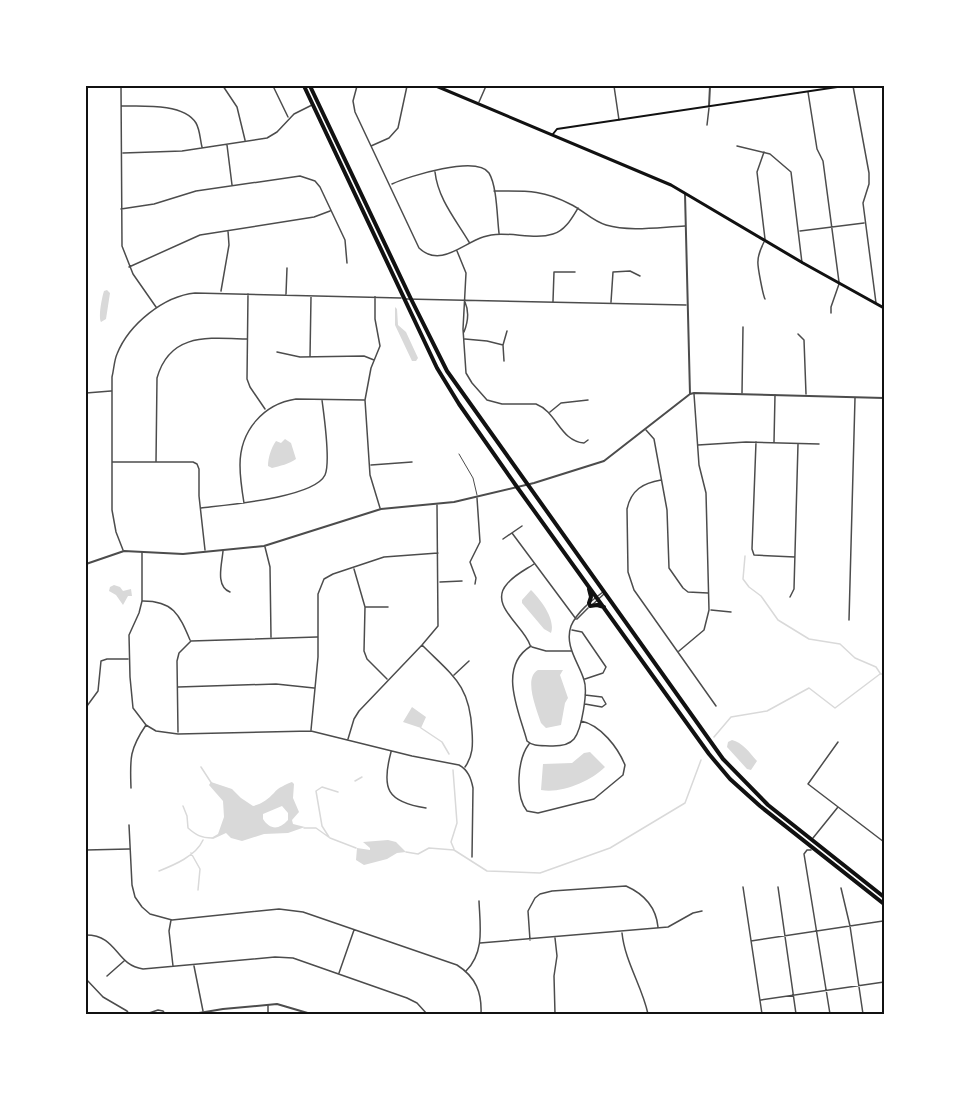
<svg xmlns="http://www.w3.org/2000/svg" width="970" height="1100" font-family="Lato,sans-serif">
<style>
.water{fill:#d9d9d9;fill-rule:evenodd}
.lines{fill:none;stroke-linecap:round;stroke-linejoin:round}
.stream{stroke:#d9d9d9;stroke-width:1.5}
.service{stroke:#4c4c4c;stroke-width:1}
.minor{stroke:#4c4c4c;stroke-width:1.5}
.tertiary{stroke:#4c4c4c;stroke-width:2}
.secondary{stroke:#111;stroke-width:2}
.primary{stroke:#111;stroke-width:3}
.trunk{stroke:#111;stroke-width:4}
.neatline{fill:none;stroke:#111;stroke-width:2}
</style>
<rect width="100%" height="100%" fill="#fff"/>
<!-- water -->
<path class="water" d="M107 290 110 293 106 319 101 322C98 317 102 297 104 291Z
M395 307 397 309 398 325 406 332 418 358 416 361H412L395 325Z
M285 439 291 443 296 459C289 464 280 466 272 468L268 466C268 458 271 448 276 441L281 443Z
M114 585 120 587 123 591 131 589 132 596H128L123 605 116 595 109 591 110 587Z
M531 590C540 599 556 619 551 633L544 629 522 603V600Z
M538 670H563L560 675 568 698 565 703 561 725 546 728 541 723C537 710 523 678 538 670Z
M412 707 426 717 421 728 403 722Z
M732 740C742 742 750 753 757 761L751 770 747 769 727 747 728 742Z
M590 752 605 767C591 781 561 794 541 790L543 764 572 763 584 753Z
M211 782 232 789 241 798 253 806C262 804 268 799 274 793 277 788 287 784 292 782L294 784 293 798 299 812 292 820 293 824 305 827 288 833 264 834 242 841 231 838 226 833 213 839 211 838 218 834 224 817 223 801 209 785ZM282 806 288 813V820C279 830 270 830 263 819V814Z
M388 840 396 842 406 852 397 853 387 859 364 865 356 860 357 848 370 850V848L363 842Z"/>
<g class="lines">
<!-- stream -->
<path class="stream" d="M745 556 743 579 749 587 761 596 778 620 809 639 840 644 855 658 876 667 880 673
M421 728 442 742 449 754
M714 737 731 717 767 711 809 688 835 708 880 674H884
M201 767 212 784
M453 770 457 823 451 842 454 849
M355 781 362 777
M183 806 187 816 188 828C196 835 201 838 212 838
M304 828H316L330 838 356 848
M329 837 322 826 316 791 322 787 338 792
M406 852 418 854 429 848 454 850 487 871 540 873 610 848 685 803 701 760
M191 853 200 869 198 890
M159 871C174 865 196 856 203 840"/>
<!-- service -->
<path class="service" d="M459 454 473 478 477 495"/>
<!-- minor -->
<path class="minor" d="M121 86 122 246 133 274 156 307
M223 86 237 107 245 140
M273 86 288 117
M357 86 353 101 355 112 419 248C440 268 462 244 483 237 505 229 532 241 553 234 565 231 572 218 578 208
M614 86 619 120
M853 86 869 173V184L863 203 876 303
M808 92 817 149 823 161 839 282
M479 102 486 86
M122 106C142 106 184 103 196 123 200 130 200 139 202 147
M707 125 709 108
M227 145 232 185
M371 146 389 138 398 128 407 86
M737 146 770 154 791 172 802 263
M764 152 757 172 765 239
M123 153 182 151 267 138 277 132 294 114 312 105
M435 172C438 199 456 220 469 242
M392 184C409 176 477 155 489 173 497 186 497 217 499 233
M494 191C524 191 542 189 570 204 583 210 592 221 606 225 630 232 660 227 685 226
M121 209 154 204 196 191 300 176 315 181 320 187 345 240 347 263
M800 231 864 223
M764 242C761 248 758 254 758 261 757 265 763 295 765 299
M457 251 466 273 463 329 466 373 472 383 487 400 502 404H536C557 412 560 441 584 443L588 440
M129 267 200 235 314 217 330 211
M221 291 229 245 228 231
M248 294 247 379 250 387 265 409
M286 294 287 268
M375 297V319L380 346 371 368 365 400 370 475 380 508
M406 299 686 305
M553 301 554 272H575
M611 302 613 272 630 271 640 276
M831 313V307L839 284
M464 332C468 322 469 311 465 302
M798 334 804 340 806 394
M465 339 487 341 503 345
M277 352 300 357 364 356 374 360
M310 357 311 297
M504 361 503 345 507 331
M86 393 111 391
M742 393 743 327
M550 412 561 403 588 400
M646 430 654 439 667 510 669 568 683 588 688 592 708 593
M756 442 752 549 754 555 795 557
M774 442 775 395
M698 445 746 442 819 444
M113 462H193L197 464 199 469V496L205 550
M156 462 157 378C170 332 209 338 247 339
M371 465 412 462
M661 480C643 483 631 490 627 509L628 572 634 590 716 706
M244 503C242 491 240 478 240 465 240 431 263 404 296 399L364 400
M201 508C225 505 314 498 325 475 331 462 324 416 322 400
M512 533 576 619
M503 539 522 526
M265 547 270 567 271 637
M123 550 116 532 112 510V377C114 369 114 361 117 354 129 324 164 296 195 293L401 298
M223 551C222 564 215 586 230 592
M142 552V601L139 613 129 635 130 677 133 708 146 725 156 731 178 734 311 731 412 756 459 765C468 770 471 778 473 788L472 857
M354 569 365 607 364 651 367 659 387 679
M440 582 462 581
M475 584 476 578 470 562 480 542 477 498
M790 597 794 589 798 444
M143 601C173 601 179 614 190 640
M592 605 604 594
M366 607H388
M711 610 731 612
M577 619 588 608
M849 620 855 398
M572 630 582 632 606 667 603 673 585 679
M422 645C453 676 470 685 472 731 473 745 473 756 465 767
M530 645C524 626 488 605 507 584 514 575 525 570 534 564
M531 646C497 667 519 711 527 741 533 747 544 745 553 746 561 746 569 745 574 739 582 729 588 691 584 680 579 663 564 646 571 626 577 612 591 601 603 592
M532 647 546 651H571
M679 651 704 630 709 610 706 493 699 465 694 394
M454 675 469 661
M178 687 276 684 314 688
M585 704 602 707 606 704 602 697 585 695
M86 713 87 706 98 691 101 661 107 659H128
M311 730 318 657V594L324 579 333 574 384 557 438 553
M178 732 177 661 179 653 191 641 317 637
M348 739 354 719 359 711 422 645 438 626 437 505
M838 742 808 784 884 842
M529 744C517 760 515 796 527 811L538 813 594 799 623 775 625 765C618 748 601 725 581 721
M391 752C381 789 387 802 426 808
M131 788C130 759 129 750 146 725
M129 825 132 885 135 897 142 907 150 914 172 920 279 909 303 912 457 965C476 977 482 993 481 1014
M813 838 838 807
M86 850 129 849
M811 850H807L804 854 830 1014
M743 887 762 1014
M778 887 796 1014
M841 888 850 926 863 1014
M171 920 169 931 173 966
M622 933C625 962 642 986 648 1014
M86 935C118 935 115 965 143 969L275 957 293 958 407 998 417 1003 427 1014
M530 940 528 911 535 898 540 894 552 891 626 886C644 894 656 907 658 927
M751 941 883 921 884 931
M480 943 668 927 693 913 702 911
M194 966 203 1011
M466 971C485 952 480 926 479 901
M339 973 354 930
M107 976 124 961
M86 979 103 997 127 1011 129 1014
M761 1000 884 982
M268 1005V1014
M146 1014 158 1010 163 1011 165 1014
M555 1014 554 976 557 956 555 938"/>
<!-- tertiary -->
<path class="tertiary" d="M709 106 710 86
M685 194 690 394
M86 564 124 551 183 554 264 546 381 509 454 502 534 483 604 461 690 394 694 393 884 398
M193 1014 223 1009 277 1004 311 1014"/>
<!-- secondary -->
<path class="secondary" d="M553 134 557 129 844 86"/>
<!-- primary -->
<path class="primary" d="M436 86 671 185 803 263 884 308"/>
<!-- trunk -->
<path class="trunk" d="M304 86 437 368 459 404 517 487 709 754 730 779 760 806 884 904
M310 86 411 299 447 371 723 759 768 805 884 897
M589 603 591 597 589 589
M590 606 597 605 604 607"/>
</g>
<!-- border -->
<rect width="970" height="1100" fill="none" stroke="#ffffff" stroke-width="174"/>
<rect x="87" y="87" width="796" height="926" class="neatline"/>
</svg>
